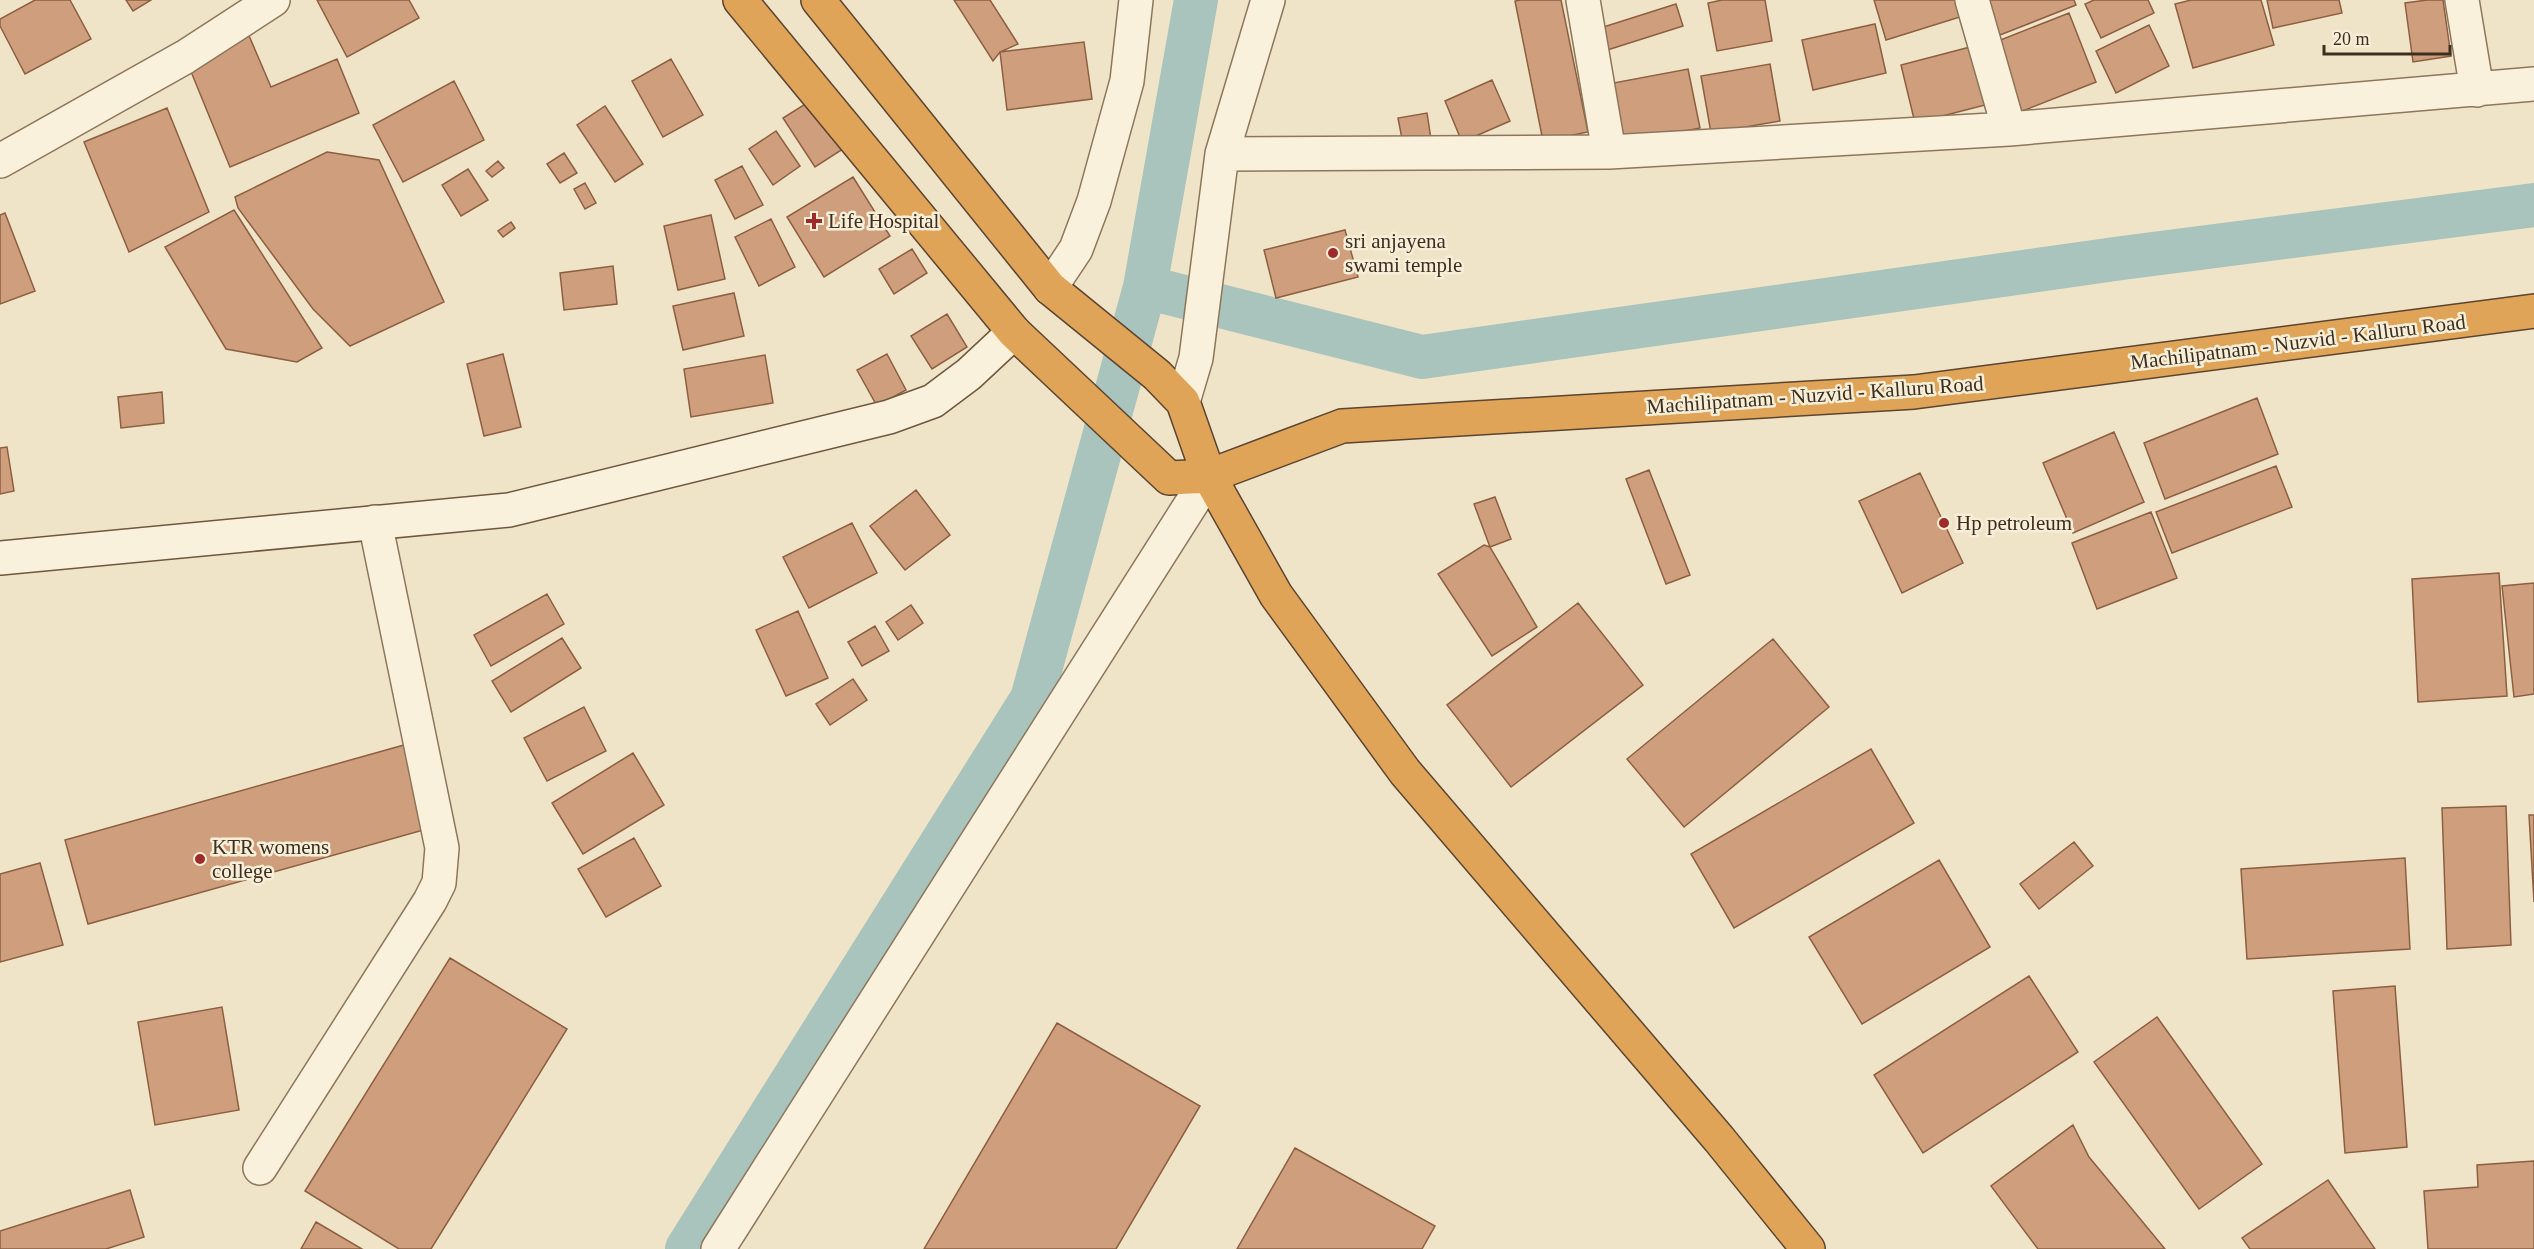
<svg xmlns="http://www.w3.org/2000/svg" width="2534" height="1249" font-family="'Times New Roman',serif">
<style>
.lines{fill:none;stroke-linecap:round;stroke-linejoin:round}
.canal{stroke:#a9c4bc;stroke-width:44}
.building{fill:#cf9f7d;stroke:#8d5f41;stroke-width:1.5}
.street-casing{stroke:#8d765c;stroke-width:36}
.secondary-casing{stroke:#6f573f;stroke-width:36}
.highway-casing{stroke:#5b4430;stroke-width:36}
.street{stroke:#faf1dc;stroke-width:33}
.secondary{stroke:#faf1dc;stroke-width:33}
.highway{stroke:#e0a458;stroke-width:33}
.poi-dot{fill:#9e2a2b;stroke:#f7eed8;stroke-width:2}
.labels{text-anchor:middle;stroke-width:5;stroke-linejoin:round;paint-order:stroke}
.poi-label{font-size:21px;fill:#3d2e20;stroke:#f7eed8;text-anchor:start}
.street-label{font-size:21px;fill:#3d2e20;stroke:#f7eed8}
</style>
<rect width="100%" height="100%" fill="#f0e4c8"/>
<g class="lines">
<!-- canal -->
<path class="canal" d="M1145 287 1422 357 2122 258 2534 205
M687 1249 1032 699 1145 287 1196 0"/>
</g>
<!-- building -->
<path class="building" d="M35 0H70L91 39 25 74 0 26V19Z
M126 0H151L133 11Z
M317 0H409L419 18 347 57Z
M954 0H990L1018 44 1000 52 993 61Z
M1521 0H1561L1588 132 1543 141 1515 1Z
M1722 0H1765L1772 41 1717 51 1708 3Z
M1874 0H1958L1963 16 1886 40Z
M1986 0H2074L2076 5 2000 35Z
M2094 0H2148L2154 13 2101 38 2085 4Z
M2191 0H2261L2274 45 2193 68 2175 4Z
M2267 0H2339L2342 13 2273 28Z
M2427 0H2443L2451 56 2413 62 2405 3Z
M1676 4 1683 26 1601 52 1594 30Z
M2069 13 2096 82 2020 112 1993 43Z
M1875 24 1886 73 1813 90 1802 40Z
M2149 25 2169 66 2116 93 2096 51Z
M247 31 271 87 337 59 359 113 230 167 185 57Z
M1084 42 1092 99 1007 110 1000 52Z
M1974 46 1989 104 1915 123 1901 65Z
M671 59 703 115 663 137 632 81Z
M1770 64 1780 121 1711 133 1701 76Z
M1688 69 1700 128 1620 144 1608 84Z
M1492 80 1510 121 1462 142 1445 101Z
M454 81 484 140 403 182 373 125Z
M815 98 846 147 815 167 783 118Z
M605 106 643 164 615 182 577 125Z
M167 108 209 212 129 252 84 142Z
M1427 113 1431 139 1403 144 1398 118Z
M776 131 800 166 773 185 749 149Z
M327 152 379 160 444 302 350 346 313 309 238 208 235 197Z
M564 153 577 173 560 183 547 164Z
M498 161 504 168 492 177 486 171Z
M742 166 763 205 735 219 715 180Z
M468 169 488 200 461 216 442 185Z
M853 177 890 236 824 277 787 217Z
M585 183 596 203 585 209 574 189Z
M234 210 322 348 297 362 226 349 165 247Z
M5 213 35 291 0 304V215Z
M711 215 725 279 678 290 664 226Z
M771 219 795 267 759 286 735 237Z
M511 222 515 228 503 237 498 231Z
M1345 230 1358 277 1276 298 1264 250Z
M912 249 927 273 894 294 879 269Z
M613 266 617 304 564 310 560 273Z
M734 293 744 336 683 350 673 306Z
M947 314 967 347 932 369 911 336Z
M503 354 521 427 484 436 467 364Z
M887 354 906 390 877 406 857 370Z
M765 355 773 403 691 417 684 369Z
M162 392 164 423 121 428 118 397Z
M2257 398 2278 454 2165 499 2144 443Z
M2114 432 2144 502 2073 533 2043 463Z
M7 447 14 491 0 494V448Z
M2276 466 2292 507 2172 553 2156 512Z
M1649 470 1690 575 1666 584 1626 479Z
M1920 473 1963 563 1902 593 1859 501Z
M916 490 950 535 905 570 870 526Z
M1495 497 1511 539 1490 547 1474 504Z
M2151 512 2177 578 2097 609 2072 543Z
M852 523 877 573 809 608 783 557Z
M1484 545 1490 547 1537 627 1492 656 1438 574Z
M2499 573 2507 696 2418 702 2412 579Z
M2534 583V694L2514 697 2502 586Z
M547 594 564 624 491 666 474 635Z
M1578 603 1643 685 1511 787 1447 705Z
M911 605 923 623 898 640 886 622Z
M798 611 828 678 786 696 756 630Z
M875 626 889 651 862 666 848 642Z
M562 638 581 668 511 712 492 681Z
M1773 639 1829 707 1684 827 1627 759Z
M853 679 867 700 830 725 816 704Z
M584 707 606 751 547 781 524 738Z
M404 745 427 829 88 924 65 840Z
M1871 749 1914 823 1734 928 1691 854Z
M633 753 664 805 583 854 552 803Z
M2506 806 2511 945 2447 949 2442 808Z
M2529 815H2534V902Z
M634 838 661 886 606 917 578 869Z
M2074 842 2093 866 2039 909 2020 884Z
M2405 858 2410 949 2247 959 2241 869Z
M1939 860 1990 947 1862 1024 1809 937Z
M40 863 63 945 0 962V874Z
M450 958 567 1029 431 1249H399L305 1191Z
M2029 976 2078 1052 1923 1153 1874 1075Z
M2395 986 2407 1147 2345 1153 2333 991Z
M222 1007 239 1110 155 1125 138 1022Z
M2157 1017 2262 1164 2199 1209 2094 1062Z
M1057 1023 1200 1106 1116 1249H924Z
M2073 1125 2089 1157 2165 1249H2038L1991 1186Z
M1295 1148 1435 1226 1422 1249H1237Z
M2534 1161V1249H2428L2424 1191 2478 1187 2477 1165Z
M2328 1180 2375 1249H2250L2242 1238Z
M130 1190 144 1237 106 1249H0V1231Z
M316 1222 362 1249H301Z"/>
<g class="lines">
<defs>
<path id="street" d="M1583 0 1609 152
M1972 0 2009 129
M2462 0 2477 90
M1222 154 1609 152 2009 129 2534 84
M0 161 185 57 273 0
M1050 288 1076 249 1094 201 1127 81 1136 0
M1183 402 1196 358 1222 154 1268 0
M260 1168 430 901 439 883 442 848 375 522
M718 1249 1209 476"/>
<path id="secondary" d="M0 558 509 510 889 417 933 401 969 374 1014 332"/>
<path id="highway" d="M740 0 1014 332 1169 478 1209 476 1342 426 1914 392 2534 311
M818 0 1050 288 1157 375 1183 402 1209 476 1276 595 1405 772 1719 1139 1808 1249"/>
</defs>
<!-- street casing -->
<use href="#street" class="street-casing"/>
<!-- secondary casing -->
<use href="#secondary" class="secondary-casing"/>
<!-- highway casing -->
<use href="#highway" class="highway-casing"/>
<!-- street -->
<use href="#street" class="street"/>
<!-- secondary -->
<use href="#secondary" class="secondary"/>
<!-- highway -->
<use href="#highway" class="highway"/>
</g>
<!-- markers -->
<g class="poi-dot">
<path d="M811 212h6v6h6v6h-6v6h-6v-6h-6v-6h6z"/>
<circle cx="1333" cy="253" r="6"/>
<circle cx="1944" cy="523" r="6"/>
<circle cx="200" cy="859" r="6"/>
</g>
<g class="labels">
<!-- poi labels -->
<g class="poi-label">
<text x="828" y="228">Life Hospital</text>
<text x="1345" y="248">sri anjayena<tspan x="1345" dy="24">swami temple</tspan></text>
<text x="1956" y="530">Hp petroleum</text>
<text x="212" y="854">KTR womens<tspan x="212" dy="24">college</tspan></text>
</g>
<!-- street labels -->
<g class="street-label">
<text transform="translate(2298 342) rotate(-7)" y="7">Machilipatnam - Nuzvid - Kalluru Road</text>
<text transform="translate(1815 395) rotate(-4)" y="7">Machilipatnam - Nuzvid - Kalluru Road</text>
</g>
</g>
<!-- scale -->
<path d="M2324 45v9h126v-9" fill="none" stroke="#3d2e20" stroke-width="3"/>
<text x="2333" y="45" font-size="18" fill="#3d2e20" stroke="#f7eed8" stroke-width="4.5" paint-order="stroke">20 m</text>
</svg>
